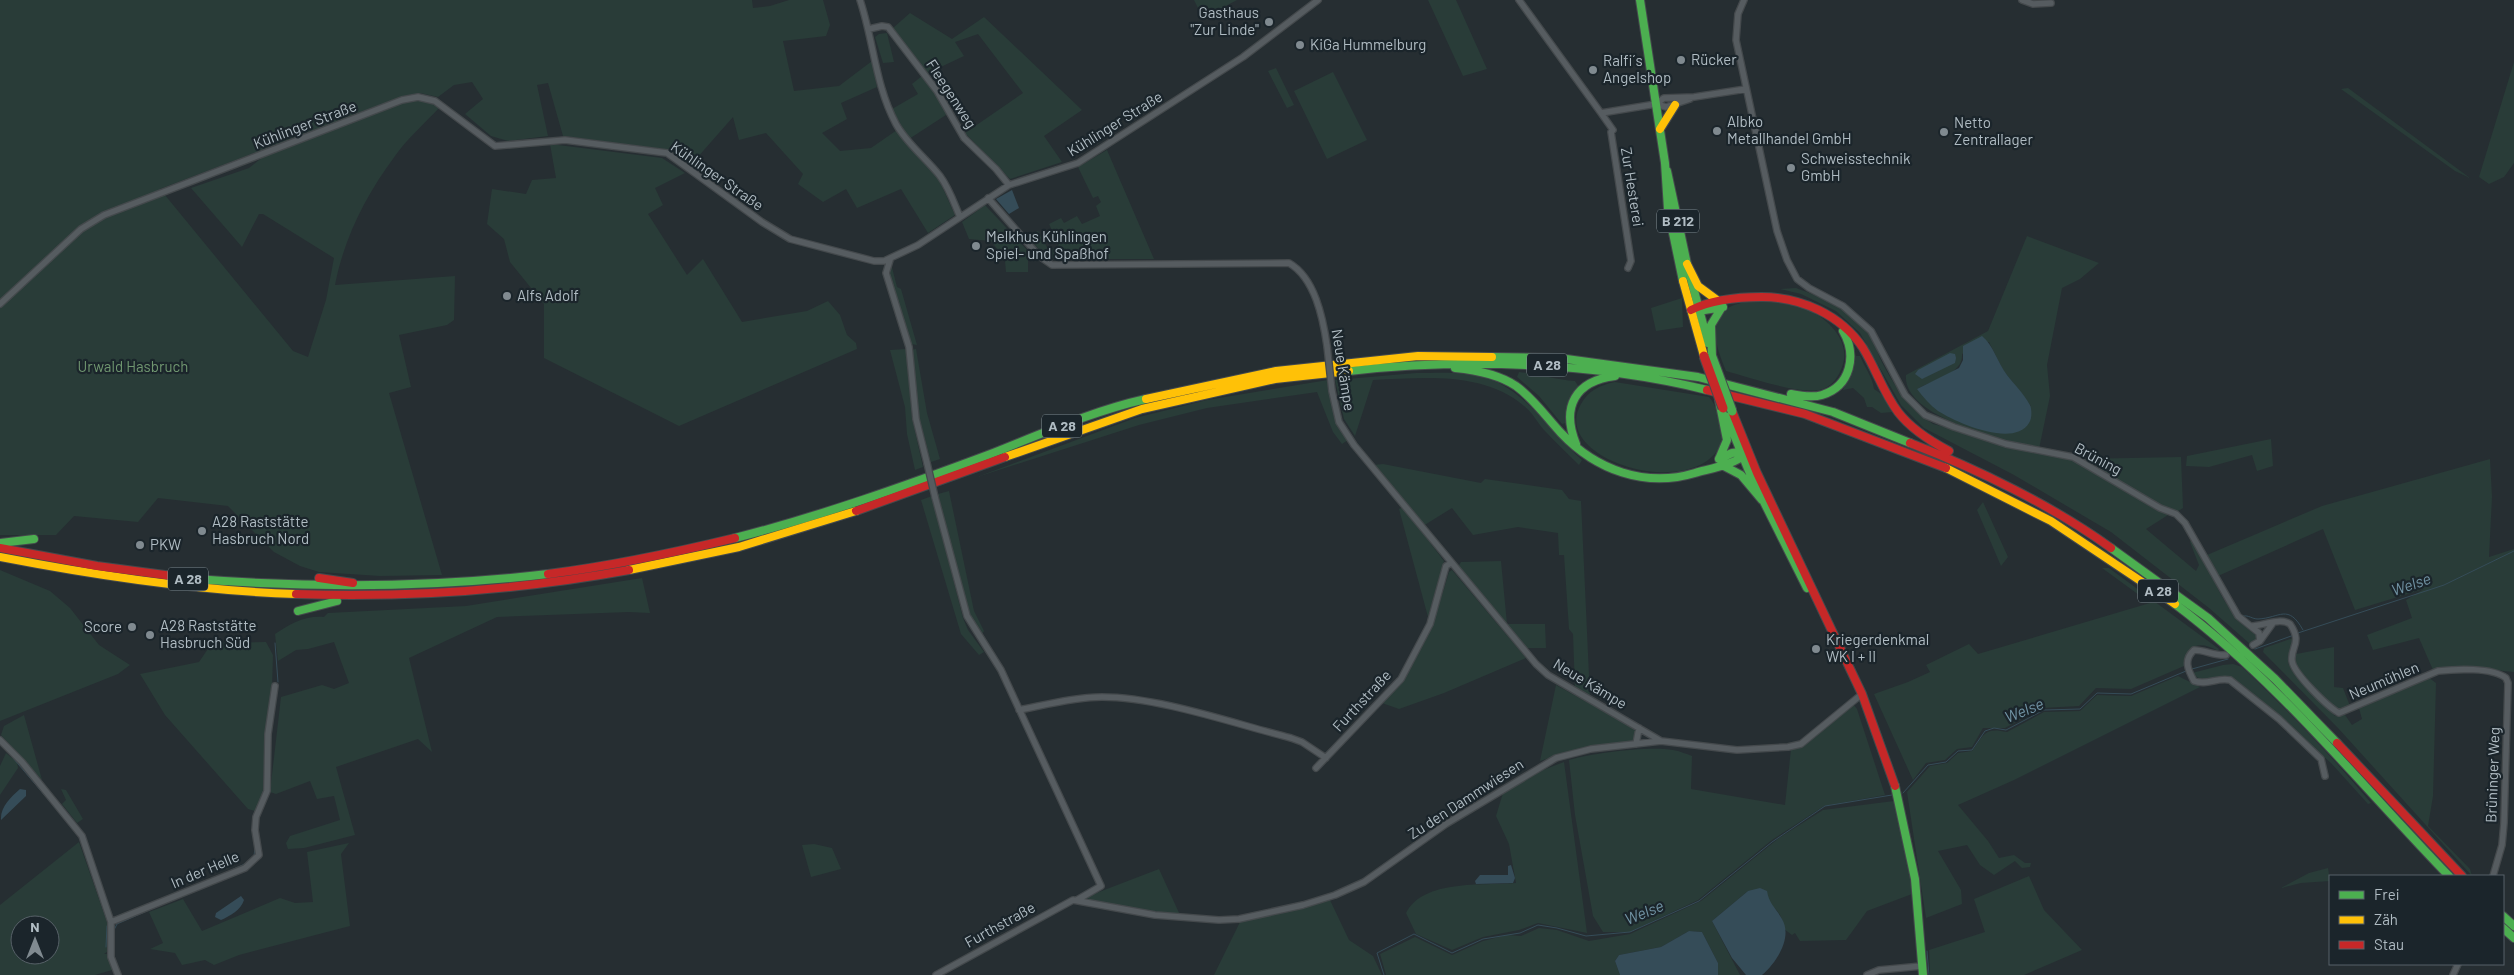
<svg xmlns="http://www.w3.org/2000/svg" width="2514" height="975" font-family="Barlow,sans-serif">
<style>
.green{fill:#293c38;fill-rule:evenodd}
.water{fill:#354c58}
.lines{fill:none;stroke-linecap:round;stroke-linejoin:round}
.stream{stroke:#354c58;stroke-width:1}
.street-casing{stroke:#44494c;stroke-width:8}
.fast-casing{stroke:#44494c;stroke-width:10}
.slow-casing{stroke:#44494c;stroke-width:10}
.jam-casing{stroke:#44494c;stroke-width:10}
.street{stroke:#565c60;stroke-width:5.5}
.fast{stroke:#4caf50;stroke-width:8}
.slow{stroke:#ffc107;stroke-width:8}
.jam{stroke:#c62828;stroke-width:8}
.street-bridge-casing{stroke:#44494c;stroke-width:8;stroke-linecap:butt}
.fast-bridge-casing{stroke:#444a4e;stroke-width:11;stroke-linecap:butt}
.jam-bridge-casing{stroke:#444a4e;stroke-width:11;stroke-linecap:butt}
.street-bridge{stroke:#565c60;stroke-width:5.5}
.fast-bridge{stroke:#4caf50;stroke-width:9}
.jam-bridge{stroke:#c62828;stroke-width:9}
.poi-dot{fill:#808a90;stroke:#1b252b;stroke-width:2}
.labels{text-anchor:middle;stroke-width:4.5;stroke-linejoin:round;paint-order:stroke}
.shield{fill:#1b252b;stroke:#838f95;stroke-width:1}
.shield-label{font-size:14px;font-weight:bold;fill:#b0bcc3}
.poi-label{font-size:15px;fill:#b0bcc3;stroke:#1b252b;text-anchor:start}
.street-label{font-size:15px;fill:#b0bcc3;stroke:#1b252b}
.park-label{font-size:15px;fill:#709770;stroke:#1b252b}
.water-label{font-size:16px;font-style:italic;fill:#7294a5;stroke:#1b252b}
</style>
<rect width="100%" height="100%" fill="#262e32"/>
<!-- green -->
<path class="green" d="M0 0H752L753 8 770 6 789 0H823L830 25 826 36 783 41 794 91 839 86 872 61 877 87 841 103 847 119 822 133 840 151 871 148 897 130 934 173 941 184 955 215 928 233 901 189 857 208 846 189 823 202 798 184 803 174 766 133 739 140 733 117 689 167 664 149 563 136 548 83 537 85 548 136 508 141 491 136 465 114 483 99 472 82 454 85 438 97 420 93 403 96 160 189 293 351 308 357 326 300 334 258 263 214H259L242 247 191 188 249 168 263 157 395 105C410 101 425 97 439 108 424 124 407 139 395 156 366 195 344 238 335 285L455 276 454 320 447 325 399 335 411 387 389 393 442 575 380 576 319 572 300 566 274 552 228 506 158 498 138 522 74 516 56 535H0Z
M1194 0H1237L1203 18Z
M1428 0H1456L1487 69 1463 76Z
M910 13 952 39 984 17 1082 110 1044 136 1062 162 1010 179 965 133 1023 93 978 34 955 42 964 56 928 73 893 28Z
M887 33 894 62 883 63 875 37 879 34Z
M2514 62V163L2504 177 2489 184 2479 177Z
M1276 68 1294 105 1287 108 1268 71Z
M1333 72 1367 140 1327 159 1294 91Z
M922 76 949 113 909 139 892 109 918 94 912 84Z
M2348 88 2470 178 2455 171 2341 89Z
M550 144 662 158 685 173 655 188 663 205 648 214 687 275 703 259 742 322 807 311 828 301 840 315 847 335 856 343 857 349 679 426 544 358V304L510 262 504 239 487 224 492 189 526 194 532 180 556 178Z
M1107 150 1154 259H1057L1046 256 1026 236 1038 231 1049 251 1059 245 1049 224 1061 218 1064 223 1077 216 1082 224 1100 216 1096 206 1101 202 1098 196 1093 198 1078 167Z
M985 205 1028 251V272H1006L1004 250H998L991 241 969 239 962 222Z
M2027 236 2099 263 2080 279 2062 288 2047 365 2050 396 2039 449C2008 441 1902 418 1906 375L1988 331ZM1989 342 2003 370 2031 406 1917 389C1932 380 1964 374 1962 354Z
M891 264 897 287 901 289 917 345 911 344 888 273Z
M1796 288C1823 298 1853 309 1870 335 1876 344 1878 356 1884 366 1896 389 1911 410 1933 424L2069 458 2168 515 2146 529 2196 571 2199 565 2190 542 2192 539 2207 555 2322 506 2490 459 2492 497 2489 557 2514 549V672L2453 666 2433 670 2419 638 2373 650 2367 635 2412 618 2406 600 2424 589 2355 610 2323 529 2218 576 2207 557C2214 590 2232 617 2258 637L2255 642 2249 643 2209 608 2111 532 2014 475 1924 428 1901 405 1860 333 1836 311 1801 294 1780 289Z
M1682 298 1683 327 1656 331 1651 308Z
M1773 301C1783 303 1797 304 1806 308 1828 319 1852 341 1842 367 1839 376 1833 385 1823 389 1802 396 1748 377 1726 371 1716 346 1702 312 1741 303 1751 300 1763 301 1773 301Z
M906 349 912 418 923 467 915 470 907 434 905 407 890 350Z
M916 349 927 413 940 459 931 462 919 416 910 350Z
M1856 356H1860C1865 368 1872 376 1874 389L1884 396 1893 412 1881 413 1872 407H1867L1864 398 1853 388 1843 390Z
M1519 372C1539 374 1556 380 1575 381L1580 389 1566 423 1562 424 1539 396 1517 377Z
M1416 373C1439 373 1466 371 1488 378 1528 393 1551 433 1582 460L1579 465C1567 453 1555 442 1544 430 1537 422 1532 412 1524 406 1483 371 1423 378 1373 380L1355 436 1344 419 1335 380Z
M1328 380 1334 417 1348 440 1342 444 1333 432 1317 392 1207 408 1139 425 977 477 1135 418 1207 400Z
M1615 382 1709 397C1719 408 1727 435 1719 448 1687 501 1549 458 1581 404 1588 391 1600 385 1615 382Z
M2271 439 2273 466 2257 471 2252 455 2209 467 2186 466 2187 456Z
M2181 457 2183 508 2175 513 2080 459Z
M1383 464 1481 483 1485 479 1562 490 1569 499 1581 501 1590 697 1575 689 1573 634 1569 629 1564 555H1559L1558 533 1518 527 1473 535 1452 508 1423 526 1374 465Z
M949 491 974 611 984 631 982 634 977 632 965 602 938 494Z
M932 496 963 618 968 630 984 652 979 655 961 634 921 500Z
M1983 502 2008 557 2001 566 1977 510Z
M1403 507 1444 561 1428 617 1399 509Z
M1501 561 1507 624H1545L1546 648H1527L1458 567 1461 562Z
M2102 568H2109L2219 649 2218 651C2199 640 2187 645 2184 666L2131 689 2096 688 2079 706 2042 708 2005 728H1983L1972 747 1957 749 1945 760 1926 763 1913 780 1874 694 1908 682 1930 672 1926 665 1969 644 1978 654 2150 603Z
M0 570 50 591 70 608 99 645 130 665 118 674 0 721Z
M1452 570 1526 658 1444 693 1399 709 1382 703C1421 662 1433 625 1449 572Z
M642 578 650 613 629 612 497 617 409 658 432 752 418 739 336 767 355 835 304 848 288 849 286 843 290 836 340 820 334 796 317 799 310 781 276 794 270 792 281 697 322 685 334 689 349 683 334 642 308 649 296 650 278 661 275 634C290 624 305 615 324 617L328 613 466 606Z
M2293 638 2288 663 2291 669 2335 716 2345 715 2352 725 2362 719 2359 708 2428 677 2436 683 2433 796 2428 826 2470 869 2472 876 2338 728 2263 652 2264 648Z
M266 642 273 655 272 688 265 732 263 792 260 805 255 811 248 809 165 715 140 674 199 662 212 643Z
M2334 647V687L2343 688 2350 706 2339 710 2333 707 2298 669 2293 659 2296 654Z
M2233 664 2242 667C2288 710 2330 754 2371 803L2368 804 2331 763 2238 682 2226 676C2213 678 2202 684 2192 673L2223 665Z
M2178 676 2200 687 2014 780 1958 805 1988 841 1999 858 2014 855 2025 863H2031L2030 867 2022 868 2015 861 1994 875 1980 865 1967 845 1938 851 1961 890 1962 904 1926 918 1907 792 1930 766 1947 763 1958 753 1972 751C1984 734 1985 727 2007 732L2044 712 2080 711 2097 695 2131 696Z
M1556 685 1636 729 1634 742 1568 752 1540 761Z
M1853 704 1857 709 1885 795 1824 806 1772 840 1698 900 1630 932H1603L1593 916 1575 815 1569 760C1594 753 1648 746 1673 750 1680 751 1686 754 1692 756L1691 789 1785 805 1791 749 1801 748Z
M24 715 42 780 1 735 4 726Z
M6 753 17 762 18 768 0 795V766Z
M1564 762 1587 933 1538 923 1519 930 1483 937 1452 950 1416 934 1406 913C1424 879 1481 886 1516 883L1509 844 1496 816 1503 793 1543 770Z
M61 789 66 790 83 819 77 823 62 804 66 800Z
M1894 801 1908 858 1912 894 1867 911 1846 940 1800 941 1795 933 1792 935 1784 929C1783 909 1765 899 1748 891L1712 921 1740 975H1718V963L1702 932 1689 931 1661 947 1619 955 1615 961 1620 975H1386L1380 954 1415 937 1452 955 1483 941 1507 935 1521 936 1539 928 1557 930 1589 941 1630 934 1701 901 1779 838 1823 810Z
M79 842 107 922V952L104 954H108L112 970 95 975H0V905ZM20 925H50V955H20Z
M349 843 341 854 350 926 239 955 214 965 205 960 182 965 175 953 150 949 163 943 149 912 183 899 202 931 280 898 295 903 313 902 307 852Z
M814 844 832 848 841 869 811 877 802 845Z
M2328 868 2330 881 2301 883 2281 888 2309 873Z
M1159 869 1180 915 1089 901 1086 897Z
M2029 876 2044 910 2082 950 2024 975H1930L1929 950 1985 932 1974 899Z
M1329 898 1349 940 1373 956 1382 975H1214L1240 922Z"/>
<!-- water -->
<path class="water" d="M1012 190 1019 208 1009 214 996 199Z
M1982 336C1994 346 1997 362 2007 375 2014 384 2024 394 2030 405 2032 410 2032 419 2029 423 2014 448 1957 423 1938 411 1930 405 1923 397 1917 389L1959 368 1963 360V346Z
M1950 353 1955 354 1956 358 1955 363 1922 379 1915 374 1918 370Z
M20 789 26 790V796L1 820C0 807 11 797 20 789Z
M1511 865 1515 878 1513 883 1476 884 1475 881 1480 875H1508V866Z
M1760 888 1767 891C1769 904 1776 908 1782 919 1793 938 1776 963 1762 975H1746L1732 958 1712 921 1748 891Z
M241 896 244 900C241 910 230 916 221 920L215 917 216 913Z
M1689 931 1702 932 1718 963V975H1620L1615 961 1619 955 1661 947Z"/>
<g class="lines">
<!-- stream -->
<path class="stream" d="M2243 616C2249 615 2252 619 2258 619 2280 618 2288 603 2303 630
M2298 633 2444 585 2514 551
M275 643 278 682
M2255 649 2294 635
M2192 669 2228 659
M13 758 64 818
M1903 793 1928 765 1946 762 1958 751 1972 750 1985 731 1994 728 2006 730 2044 710 2080 709 2097 693 2131 694 2186 671
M254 857 255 846
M90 869 107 920
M229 871 247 863
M114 930 117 924 163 904
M106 947 107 926
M1927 951 1929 975
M1384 975 1377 953 1414 934 1452 953 1483 939 1520 933 1538 925 1557 928 1586 936 1630 932 1699 901 1772 842 1825 806 1892 795"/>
<defs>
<path id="street" d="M860 0C874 42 875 85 896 124 907 144 926 158 940 176 949 188 954 203 960 217
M1519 0 1601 113 1656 104 1664 98 1694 97 1746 89
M1744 0 1738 14 1736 40 1777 231 1787 260 1797 279 1809 288 1843 306 1871 331 1905 395 1925 415 1954 427 2006 444 2073 457 2160 508 2176 514 2185 523 2238 616 2259 633 2260 641 2253 645
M2022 0 2033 4 2051 3
M869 29 882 26 888 27 937 91 964 138 996 169 1009 185
M1656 104 1666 107 1690 99
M1601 113 1613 130 1611 132 1631 261 1628 268
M988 198 1039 256 1052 265 1289 263C1315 278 1323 318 1327 346
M890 260 886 273 909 347 916 419 927 463
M0 304 81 229 104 215 402 100 418 97 435 101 495 146 565 140 667 153 762 222 790 239 874 261H884L918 245 1009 185 1078 163 1243 57 1318 0
M1332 391 1339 422 1354 445 1536 664 1548 675 1661 741
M935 497 967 616 1001 670 1101 886 1077 900
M2251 626C2262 626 2280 617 2290 624 2303 643 2290 647 2292 661 2294 674 2328 707 2339 713L2438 671C2455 669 2492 667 2506 678L2508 683 2504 823 2502 845 2493 876
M2260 641 2273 623
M2226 655C2215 656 2205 650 2194 650 2183 660 2188 670 2194 681 2207 686 2217 677 2230 680L2279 719 2321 759 2325 776
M1019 710C1045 705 1075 697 1102 697 1159 697 1235 724 1291 738L1302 742 1326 758
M0 740 22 762 82 836 111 922V957L118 975
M1636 744 1639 728
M1316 768 1401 679 1430 624 1446 566 1451 563
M111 922 245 868 259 855 255 830 256 817 267 791 268 734 275 686
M936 975 1073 900 1155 915 1219 920 1239 919 1303 905 1335 895 1364 882 1446 824 1556 758 1591 749 1661 741 1737 750 1788 747 1801 744 1862 694
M1867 975 1879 970 1922 966
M2453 975 2458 964"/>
<path id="fast" d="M1640 0 1665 163 1668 209 1683 281
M1667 171 1687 264 1708 343
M1692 312 1723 307
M1492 357 1559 358 1698 377 1833 412 1910 443
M1712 357 1711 325 1722 307
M1455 368C1476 370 1498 374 1516 386 1534 399 1546 417 1561 433 1596 470 1645 488 1695 473 1713 468 1733 465 1748 453
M1349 371C1464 358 1594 362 1707 390
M1791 394C1801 396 1812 398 1822 395 1851 386 1857 355 1843 331
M1719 400 1727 440 1719 459
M1725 413 1751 476
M1576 444C1561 407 1575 381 1615 376
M1719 459 1732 453 1747 451
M1722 465 1741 475 1762 500
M1751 476 1807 588
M735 538C821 516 905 486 988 455 1039 435 1092 411 1146 399
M0 543 34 539
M2111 548 2208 618 2275 679 2337 743
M195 579C313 588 430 588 548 574
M2175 604C2279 682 2359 783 2449 876
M298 611 337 601
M1895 786 1915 879 1923 975
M2503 916 2514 926
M2503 928 2514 938"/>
<path id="slow" d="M1660 129 1675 105
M1687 264 1698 286 1717 300
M1683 281 1704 356
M1146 399 1276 371 1418 356 1492 357
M1005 457 1142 409 1275 379 1349 371
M1946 468 2051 521 2175 604
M0 557C98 576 196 591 296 594
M629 570 739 547 856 511"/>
<path id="jam" d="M1691 310C1713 299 1738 297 1762 297 1801 297 1841 315 1863 348 1876 369 1883 392 1898 412 1911 429 1930 441 1949 451
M1707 390 1805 414 1946 468
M1732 411 1757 473
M1910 443C1977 469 2053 506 2111 548
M1757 473 1862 694 1895 786
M856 511 1005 457
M0 548 97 566 195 579
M548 574C611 566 673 553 735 538
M319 578 353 583
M296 594C408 598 519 590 629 570
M2337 743 2462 876"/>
</defs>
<!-- street casing -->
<use href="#street" class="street-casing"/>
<!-- fast casing -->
<use href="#fast" class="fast-casing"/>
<!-- slow casing -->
<use href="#slow" class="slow-casing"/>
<!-- jam casing -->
<use href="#jam" class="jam-casing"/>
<!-- street -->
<use href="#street" class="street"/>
<!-- fast -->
<use href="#fast" class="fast"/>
<!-- slow -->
<use href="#slow" class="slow"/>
<!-- jam -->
<use href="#jam" class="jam"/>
<defs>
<path id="street-bridge" d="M1327 346 1332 391
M927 463 935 497"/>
<path id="fast-bridge" d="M1712 357 1732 411"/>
<path id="jam-bridge" d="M1704 356 1723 408"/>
</defs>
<!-- street-bridge casing -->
<use href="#street-bridge" class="street-bridge-casing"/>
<!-- fast-bridge casing -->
<use href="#fast-bridge" class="fast-bridge-casing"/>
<!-- jam-bridge casing -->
<use href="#jam-bridge" class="jam-bridge-casing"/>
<!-- street-bridge -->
<use href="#street-bridge" class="street-bridge"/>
<!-- fast-bridge -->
<use href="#fast-bridge" class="fast-bridge"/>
<!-- jam-bridge -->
<use href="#jam-bridge" class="jam-bridge"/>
</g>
<!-- markers -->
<g class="poi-dot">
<circle cx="1269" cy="22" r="5"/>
<circle cx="1300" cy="45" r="5"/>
<circle cx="1681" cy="60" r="5"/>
<circle cx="1593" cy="70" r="5"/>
<circle cx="1717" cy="131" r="5"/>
<circle cx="1944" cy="132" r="5"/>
<circle cx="1791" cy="168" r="5"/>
<circle cx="976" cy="246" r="5"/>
<circle cx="507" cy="296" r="5"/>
<circle cx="202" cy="531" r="5"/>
<circle cx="140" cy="545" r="5"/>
<circle cx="132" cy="627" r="5"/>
<circle cx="150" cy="635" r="5"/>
<circle cx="1816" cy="649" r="5"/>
</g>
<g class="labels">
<!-- shield labels -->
<g class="shield">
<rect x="1657" y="209.5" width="42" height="23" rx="4"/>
<rect x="1527" y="353.5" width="40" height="23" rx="4"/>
<rect x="1042" y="414.5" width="40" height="23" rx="4"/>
<rect x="168" y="567.5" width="40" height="23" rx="4"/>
<rect x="2138" y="579.5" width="40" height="23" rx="4"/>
</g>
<g class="shield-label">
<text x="1678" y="226">B 212</text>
<text x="1547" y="370">A 28</text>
<text x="1062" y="431">A 28</text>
<text x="188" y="584">A 28</text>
<text x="2158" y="596">A 28</text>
</g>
<!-- poi labels -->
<g class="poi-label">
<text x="1259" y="18" text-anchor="end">Gasthaus<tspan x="1259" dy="17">"Zur Linde"</tspan></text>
<text x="1310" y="50">KiGa Hummelburg</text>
<text x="1691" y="65">Rücker</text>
<text x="1603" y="66">Ralfi´s<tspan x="1603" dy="17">Angelshop</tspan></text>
<text x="1727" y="127">Albko<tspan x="1727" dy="17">Metallhandel GmbH</tspan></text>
<text x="1954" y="128">Netto<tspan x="1954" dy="17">Zentrallager</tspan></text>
<text x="1801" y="164">Schweisstechnik<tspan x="1801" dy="17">GmbH</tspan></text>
<text x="986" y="242">Melkhus Kühlingen<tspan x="986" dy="17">Spiel- und Spaßhof</tspan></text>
<text x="517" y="301">Alfs Adolf</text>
<text x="212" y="527">A28 Raststätte<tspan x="212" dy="17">Hasbruch Nord</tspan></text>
<text x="150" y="550">PKW</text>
<text x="160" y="631">A28 Raststätte<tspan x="160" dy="17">Hasbruch Süd</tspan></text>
<text x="122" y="632" text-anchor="end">Score</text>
<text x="1826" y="645">Kriegerdenkmal<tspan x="1826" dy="17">WK I + II</tspan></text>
</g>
<!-- street labels -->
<g class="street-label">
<text transform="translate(951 94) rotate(57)" y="5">Fleegenweg</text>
<text transform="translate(1115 124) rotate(-32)" y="5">Kühlinger Straße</text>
<text transform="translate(305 125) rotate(-21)" y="5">Kühlinger Straße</text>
<text transform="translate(717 176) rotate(35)" y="5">Kühlinger Straße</text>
<text transform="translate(1632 187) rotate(81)" y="5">Zur Hesterei</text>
<text transform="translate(1343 370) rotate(81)" y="5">Neue Kämpe</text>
<text transform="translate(2098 459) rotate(28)" y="5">Brüning</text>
<text transform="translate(2384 681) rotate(-23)" y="5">Neumühlen</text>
<text transform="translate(1590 684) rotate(31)" y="5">Neue Kämpe</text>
<text transform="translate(1362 701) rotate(-47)" y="5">Furthstraße</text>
<text transform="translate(2493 775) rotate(-88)" y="5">Brüninger Weg</text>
<text transform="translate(1466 799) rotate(-33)" y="5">Zu den Dammwiesen</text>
<text transform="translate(205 870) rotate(-23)" y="5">In der Helle</text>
<text transform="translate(1000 925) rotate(-29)" y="5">Furthstraße</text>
</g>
<!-- park labels -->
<g class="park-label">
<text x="133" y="372">Urwald Hasbruch</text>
</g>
<!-- water labels -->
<g class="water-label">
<text transform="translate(2411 584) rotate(-19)" y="6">Welse</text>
<text transform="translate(2024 710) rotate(-22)" y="6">Welse</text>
<text transform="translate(1644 912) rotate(-22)" y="6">Welse</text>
</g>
</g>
<!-- legend -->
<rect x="2329" y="875" width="175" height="90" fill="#1b252b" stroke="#576168"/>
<rect x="2339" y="891" width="25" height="8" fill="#4caf50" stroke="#576168"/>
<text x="2374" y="900" font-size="15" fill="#b0bcc3">Frei</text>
<rect x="2339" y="916" width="25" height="8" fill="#ffc107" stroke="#576168"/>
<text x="2374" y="925" font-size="15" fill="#b0bcc3">Zäh</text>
<rect x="2339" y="941" width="25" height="8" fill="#c62828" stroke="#576168"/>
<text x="2374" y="950" font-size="15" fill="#b0bcc3">Stau</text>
<!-- north arrow -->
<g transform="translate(35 940)"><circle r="24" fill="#1b252b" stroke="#576168"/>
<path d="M0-4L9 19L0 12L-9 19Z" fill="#808a90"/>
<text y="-8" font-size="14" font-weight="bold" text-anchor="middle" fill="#b0bcc3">N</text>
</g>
</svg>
